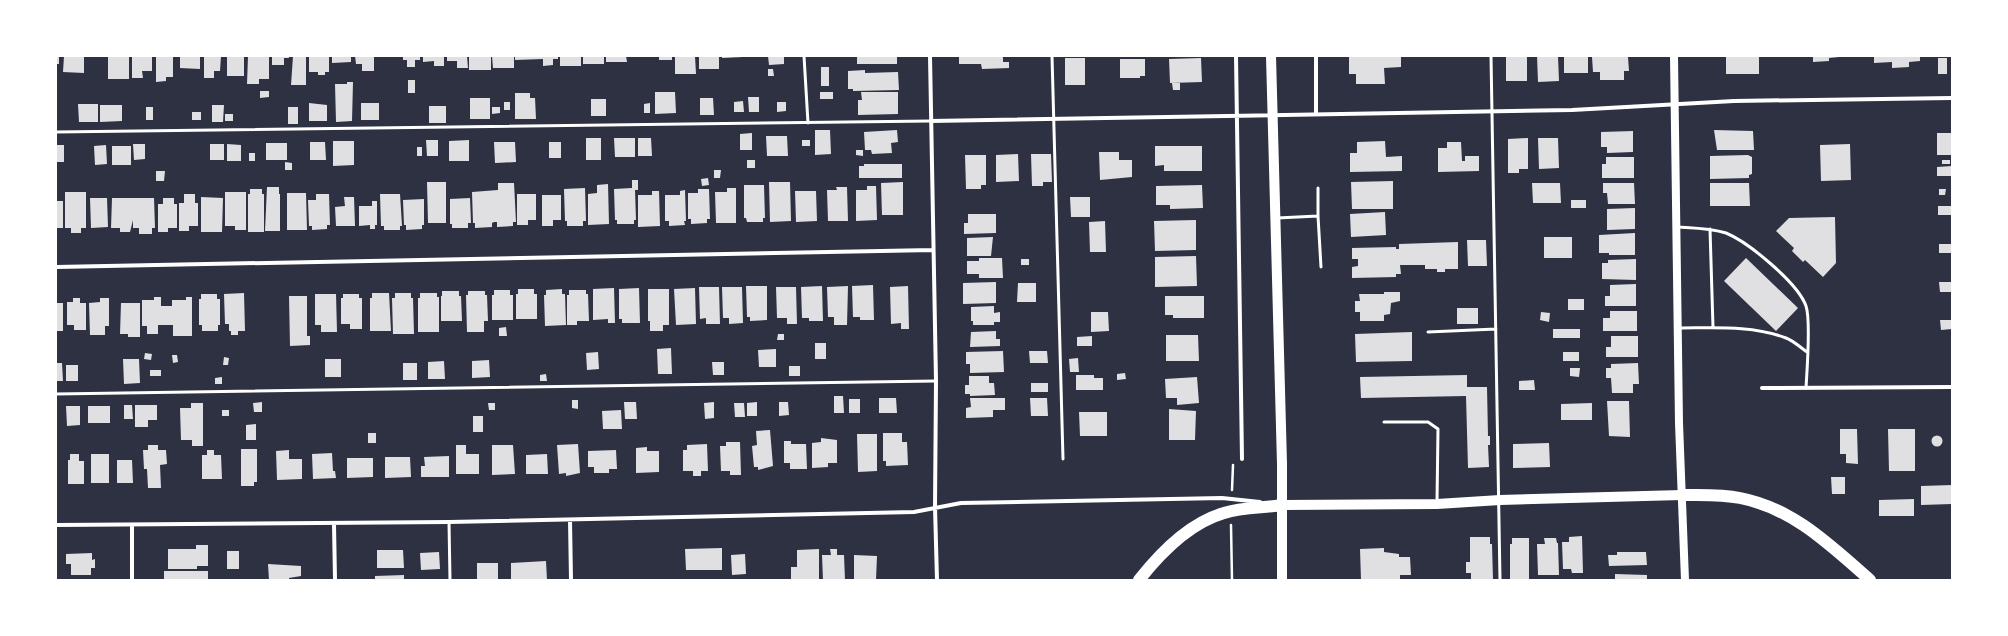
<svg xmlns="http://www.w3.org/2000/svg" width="2008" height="636" font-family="Spectral,serif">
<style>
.building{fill:#e0e0e3}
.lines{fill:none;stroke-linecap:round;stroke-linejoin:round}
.path{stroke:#fff;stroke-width:2.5}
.service{stroke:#fff;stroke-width:3}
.minor{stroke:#fff;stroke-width:4}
.secondary{stroke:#fff;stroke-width:8}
.primary{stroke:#fff;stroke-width:10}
.motorway{stroke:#fff;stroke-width:12}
</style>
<rect width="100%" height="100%" fill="#2d3142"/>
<!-- building -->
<path class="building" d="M56 56H59V64H56Z
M64 56H84V73L63 72Z
M108 56H129V79H108Z
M132 56H152V71H142L143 78H132Z
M156 56H173V77H166V81L156 82Z
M180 56H200V69L180 68Z
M204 56H221L220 71H214V78H204Z
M227 56H244V76H227Z
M248 56H269V79H259V84H247Z
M272 56H289V58H284V65H272Z
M293 56H306V85H291Z
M309 56H329V72H325V75H318V72H309Z
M332 56H351V62L332 63Z
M355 56H374V71H362V64H356Z
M403 56H420V60H415V67H407V60H403Z
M423 56H444V66H434V61L423 62Z
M447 56H467L468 68H457V61H447Z
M469 56H491V70H469Z
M492 56H514V68H493Z
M515 56H558V59H553V65L543 66V59L515 60Z
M560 56H581V66H560Z
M583 56H604V64H583Z
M606 56H626L627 62H606Z
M659 56H672V60H659Z
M675 56H695L696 74H675Z
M699 56H719V69H699Z
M722 56H743V57L722 58Z
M768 56H784V64L769 65Z
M857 56H897V64H857Z
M959 56H1003V62H1009V68L982 69 981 64H959Z
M1349 56H1401V67L1384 68 1385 84H1356V74H1349Z
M1506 56H1527V81H1506Z
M1537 56H1558L1559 81 1538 82Z
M1564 56H1588V73H1564Z
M1726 56H1759V74H1726Z
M1813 56H1839V57L1829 58V61L1813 62Z
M1874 56H1920V61L1909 62V67L1892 68V62L1874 63Z
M1592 57H1628L1629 71H1624V80H1600V72H1593Z
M1065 58H1085V85H1065Z
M1201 58 1202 82 1170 83 1169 59Z
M1938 58H1947V74H1938Z
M1120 59H1145V76H1140V78H1120Z
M821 67H829V86H821Z
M768 69H773L774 76H768Z
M865 70V73L898 72 899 90 853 91V89H848V71Z
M408 80H415V93H408Z
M347 82H353L352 121 336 122 335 84H347Z
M1172 83H1180V90H1173Z
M260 91H269V97L260 98Z
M655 92H675L676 113 655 114Z
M820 92H833V99H820Z
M861 92H898V114L858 115V100H862Z
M515 93H530V98H535L536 119H515Z
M748 97H759V112H749Z
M470 98H490V119H470Z
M700 98H713L714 115H700Z
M591 99H606V116H591Z
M743 101 744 112H734V102Z
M504 102H510V110H504Z
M777 102H786V111L777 112Z
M309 103 327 105V121H309Z
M361 103H379V120H361Z
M650 103V113H644V104Z
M78 104H98V122H79Z
M100 105H122V121L100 122Z
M212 105H224L223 122H212Z
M429 106H446V123H429Z
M146 107H153V120H146Z
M288 107H298V124H288Z
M492 107H500V113L492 114Z
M192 112H201V120H192Z
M225 114H233V121H225Z
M815 130H830L831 154 815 155Z
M897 130 898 142 891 143 892 153 872 154 871 150H865L864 132Z
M1714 130 1753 131 1754 150H1717Z
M1633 131V152L1607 153V147H1601V132Z
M752 133V150H740V134Z
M1937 133H1952V155H1937Z
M766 136H787L788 156H767Z
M586 138H601V160H586Z
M614 138H635V157H615Z
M638 138H651L652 156H638Z
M1528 138V169H1519V173H1508V139Z
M1538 138H1558L1559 168 1539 169Z
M426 140H438V156H427Z
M469 140V161H449V141Z
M802 140H810V146H802Z
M333 141H354V165L333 166Z
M1385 141 1386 157 1402 156V171L1350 172V153H1357V142Z
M310 142H325L326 160H310Z
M494 142H515L516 162 495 163Z
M549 142H561V158H549Z
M1447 142H1461L1462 161H1465V156H1479V171L1438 172V148H1447Z
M266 143H287V160H266Z
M133 144H145V159L134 160Z
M210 144H224V160H210Z
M227 144 241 145V161H227Z
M1850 144 1851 180 1821 181 1820 145Z
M56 145H64V162H56Z
M106 145 107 164 95 165 94 146Z
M112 146H131V165H112Z
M1155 146H1202V171H1164V165L1155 166Z
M417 147H422V156H417Z
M856 150H863V156L856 155Z
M1099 152H1119V160H1132V177L1100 180Z
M249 153H255V161H249Z
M1018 154 1019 181 996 182V155Z
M1031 154H1051L1052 182H1043V186H1032Z
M965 155H986V185H981V189H966Z
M1748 155 1752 157V174L1749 175V178L1710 179V156Z
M1606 157H1634V178H1602V164H1606Z
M747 160H755V168H747Z
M1942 160H1950V164H1942Z
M285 162 292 163V170H285Z
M864 164H902V178H859V166H864Z
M1952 166V176H1937V167Z
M714 170H721L720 178H714Z
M156 171H165L164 181H156Z
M708 178 709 185 702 186 701 179Z
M632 180H638V190H635L636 220H634V224H617V220H615L614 189 632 188Z
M1393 181V209H1352L1351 182Z
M427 182H446V223H428Z
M769 182H790L791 221 770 222Z
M903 182V215H882L881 183Z
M498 183H514L516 222H513V226L497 227V222H494L492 223V227L475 228V223H473L472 192 498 190Z
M1532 183H1560L1561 203H1533Z
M1603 183H1634L1635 204H1608L1607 193H1603Z
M1710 183H1749L1750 206H1710Z
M608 184 609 224 588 225V194L597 193V185Z
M744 185H764L765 218H763V222H747L746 218H744Z
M1202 185 1203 208 1170 209V205H1156V186Z
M867 186H876L877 220 856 221V190H867Z
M267 187H279V194H280V231H265Z
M836 187H847L848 221H828L827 190H837Z
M585 188 586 221H583V226H567V221H565L564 189Z
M727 188H736V223H716L715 192H727Z
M250 189H262V194H264V232H248V194H250Z
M698 189H709L710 219H707V223L691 224V219H688V193H698Z
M1939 189H1946L1945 195H1939Z
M685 190 686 221H684L685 225 669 226V221H665V195H680V191Z
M652 191H659L660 226 638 227V195H652Z
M795 191H816L817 221 796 222Z
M65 192H86V228H81V233H71V228H65Z
M225 192H246V230H235V226H225Z
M287 193H306L307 230H287Z
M184 194H195V203H198V226H189V231H179V203H184Z
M316 194H329L330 225H327V229L312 230V226H309L308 200H316Z
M380 194H400L402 226H400V230H384V226H381Z
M517 194H536V220H528V225H517Z
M542 195H561V220H553V226H542Z
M201 197 223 198 222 232H201Z
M344 197H354L355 226H336L335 207 345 206Z
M1070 197H1090V217H1071Z
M90 198H107L108 227 91 228Z
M112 198H154L155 228H152V234H139V228H133V220L130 232H120V228H111Z
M163 198H174V204H177V228H168V232H158V204H163Z
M470 198 471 223H468V228H452V224H450V199Z
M424 199V225H422V229L406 230V225H404L403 200Z
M1571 200H1586V208H1571Z
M56 201H63V228H56Z
M372 201H377V225H375V229H370V225L359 226V206H372Z
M1938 206H1952V215H1938Z
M1635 208V229L1607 230V209Z
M1385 212 1386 235 1351 237 1350 214Z
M968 214H996V233L964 234V223H968Z
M1835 217 1836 263 1823 277 1805 260 1803 262 1792 251 1794 248 1776 231 1789 218Z
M1196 220V250L1155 251 1154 221Z
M1105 221 1106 252H1090L1089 222Z
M1635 233V255H1609V253H1599V235Z
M993 237 991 256H967V238Z
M1544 237H1572V258H1544Z
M1467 240H1486L1487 266H1468Z
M1458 242V269H1445V272H1437V269H1425V265H1400L1401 274H1396V277L1352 278V267L1358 266V259H1352V248L1396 247V249H1399V244Z
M1939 244H1952V253H1939Z
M1196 256 1197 286 1155 287V257Z
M979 258H1002L1003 278H979V274H967V261H979Z
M1746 258 1798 308 1776 331 1724 281Z
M1021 259H1029V265H1021Z
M1636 259V280L1602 279V263H1608V260Z
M996 282V303L963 304V283Z
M1939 282H1952V292H1940Z
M1018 283H1036V302H1017Z
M1636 284V306H1605V296H1610V285Z
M873 285 874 320H860V317H853L852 286Z
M746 286H767V320L750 321V317H747Z
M822 286 823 321H809V318H802L801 287Z
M848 286 847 325H834V317H828L827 287Z
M908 286 909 329H901V323L891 324 890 287Z
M699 287H719L720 324H706V318L700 319Z
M722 287H742L743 323 729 324V318H723Z
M776 287H796L797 324H787V318H777Z
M614 288 615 323H608V319L593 320V289Z
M639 288 640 323H622V319H619V289Z
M695 288 696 324 676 325 674 289Z
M518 289H534V294H537V319H516V294H518Z
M562 289V294H565L566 325 545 326 544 295H546V290Z
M648 289H669V325H663V331H650V321H648Z
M494 290H510V295H513V320H492V295H494Z
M569 290H586V294H588L589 321H577V325H567V295H569Z
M442 291H459V296H461L462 321H441V296H442Z
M468 291H485V295H487L488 321H484V332H467L466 295H468Z
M1384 292H1400V301L1391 303 1390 314 1384 315V321H1360V312H1355V301H1360L1359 294H1384Z
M244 293 245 331H238V335H231V331H229V324H225L224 294Z
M372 293H389L391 331H370V298H372Z
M395 293H411V298H413L414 334H393L392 298H395Z
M420 293H437V297H439V332H418V298H420Z
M201 294H217V299H220V325H218V331H202V325H199V299H201Z
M315 294H336L337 332H321V325H315Z
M343 294H359V298H362V329H350V324H341V298H343Z
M289 296H307V336H310V345L290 346Z
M1165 296H1204V318H1173V315H1165Z
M154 297H161V306H172V300H186V297H192V336H173V325H158V334H147V326H142V300H154Z
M73 298H80V303H86V330H74V325H67V302H73Z
M100 298H109V326H105V335H90L89 303 100 302Z
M1568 299H1584V310H1568Z
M56 303H63V331H56Z
M121 303H140V337H128V334H120Z
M994 306V313L1000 312V322H994V325H973V321H971V307Z
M1457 308H1478V324H1457Z
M1610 311H1637V331H1603V318H1610Z
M1091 312H1108L1109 331 1091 332Z
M1541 312 1550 313 1549 322 1540 320Z
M1940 320H1952V329L1941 330Z
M506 327 507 336H499V328Z
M1553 329H1580V338H1553Z
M996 331V339H1000V346L970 347 971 332Z
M1412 332V361L1356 362 1355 334Z
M778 334H784V340H777Z
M1166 335H1198L1199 361H1166Z
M1092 336V346H1077V337Z
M1611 336H1638V357H1606V347H1611Z
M815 343H826V359H815Z
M671 348 672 374H658L657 349Z
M776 349V367H759L758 350Z
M1003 351 1004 372 970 373V364H966V352Z
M1029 351H1047L1048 363H1030Z
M598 352 599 369 587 370 586 353Z
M1563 352H1579V361H1563Z
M145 353 152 354 151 360 144 359Z
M172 355H177L178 362 173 363Z
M224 357 229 358 228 365H223Z
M1078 358 1079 372H1070L1069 359Z
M123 359H139L140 383 124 384Z
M325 359H341V377H325Z
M489 360 490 377 472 378V361Z
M444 361 445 379H428V362Z
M712 362H724V375H713Z
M56 363H62L63 381H56Z
M403 363H417V380H403Z
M1638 363 1639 384H1633V393H1612L1611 378H1606V368H1611V364Z
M66 365H78V381H66Z
M789 366H800V376H789Z
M1570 368H1580L1579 377 1570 376Z
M150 370H161V376H150Z
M1125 373 1126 379 1117 380V374Z
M546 374 547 381H540V375Z
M1076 375H1094V378H1103V390H1076Z
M1467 375V387H1487L1488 436H1490V445H1488L1489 467 1468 468 1466 396 1361 398 1360 377Z
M969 376H989V383H994L995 395 970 396V394H965V385H969Z
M222 377V384H215V378Z
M1197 377 1199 403 1177 405V398H1166L1165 379Z
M1534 380 1535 390H1519V381Z
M1031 383H1048V392H1031Z
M834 396H843L844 413H834Z
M879 398H896L897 413H879Z
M970 398H1005V410H993V417L966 418V408L971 407Z
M1030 398H1047L1048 416H1031Z
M849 399H860V413H849Z
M572 400H578V409L572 408Z
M1607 401H1629L1630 437 1609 436Z
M262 402V412H254L253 403Z
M624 402H636L637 419H625Z
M714 402V418L705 419 704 403Z
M757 402V416H747V403Z
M779 402H788L789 415 779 416Z
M191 403H203V446H192V440H181L180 408H191Z
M488 403H495V410H489Z
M734 403H744L745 417H735Z
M1592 403V420H1561V404Z
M124 405H132L133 419H124Z
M135 405H157V420H148V427H135Z
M66 406H80V425L67 426Z
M88 406H110V423H88Z
M1169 409 1196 411 1195 440H1169Z
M222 410H229V416H222Z
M621 410 622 429H603L602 411Z
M1079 412H1107V436H1080Z
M473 416H483V432H473Z
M256 424V440H246V425Z
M1840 429H1857L1858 464 1846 463V454H1840Z
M1888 429H1915V471H1889Z
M770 430 773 466 758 470V467H754L752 446 757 445 756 431Z
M368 433H376V443H368Z
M883 433H902V442H907L908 465 886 466V461H883Z
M857 434H877V471L858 472Z
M1931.5 441a5.5 5.5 0 1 1 11 0a5.5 5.5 0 1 1-11 0Z
M821 438 837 440V463H828V467L812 468V443L821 442Z
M784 441H791V444H806L807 469H790V463H784Z
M726 442H740L741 475H730V471H721L720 446H726Z
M1549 443 1550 467 1513 468V444Z
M578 444 580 473 566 476V473L559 474 557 445Z
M707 444 708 471H701V476H693V471H683V450H687V445Z
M148 445H158V450H166L167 464 160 465 161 488H148L147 469H144L143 450H148Z
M456 445H466V454H479V474H456Z
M492 445H513L515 474 492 475Z
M647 447V451H659V472L636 473V448Z
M241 449H257V482H254V486H241Z
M207 450H214V455H221L222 479H202V455H207Z
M289 450V459H302V479L277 480 276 451Z
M616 450 617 469H609V473H594V467H588V451Z
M332 453 333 471H335L336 478 313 479 312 454Z
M70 454H79V461H84V484H68V460H70Z
M91 454H109V483H91Z
M547 454 548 474H526V455Z
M449 456V477H421V466H425L424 457Z
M385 457H410L411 477 385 478Z
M347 458H373V477L347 478Z
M117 460H132L133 483H117Z
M1831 477H1845V494H1832Z
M1952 485V504L1921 505V486Z
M1914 499V516H1879V500Z
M1582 536 1583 573H1572L1571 569H1563L1562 542H1569V537Z
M1470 537H1490V544H1492L1493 580H1471V573H1466V562H1470Z
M1512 538H1529V580H1510V544H1512Z
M1544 538H1556L1557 543H1558L1559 575H1538L1537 544H1545Z
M196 545H208V566H197V569H168V549H196Z
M722 548V570H686L685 549Z
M1384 548V552L1399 554V557H1410L1411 575H1400V580H1361L1360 549Z
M819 549V580H791V567H797V550Z
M830 549H837V555H844L845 580H823L822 555H831Z
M377 550H403L404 568H377Z
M227 551H239V569H227Z
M439 552 440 569 421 570 420 553Z
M1617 552H1646L1647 565 1609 566 1608 555H1617Z
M92 553V560L95 559V568H91V575H71V564H66V554Z
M745 554 746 574 732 575 731 555Z
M854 555 877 556 876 580H854Z
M546 561 547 580H511V563Z
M477 563H498V580H477Z
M268 564 301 566V576L289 578V580H269Z
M164 571H208V580H164Z
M1615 574 1647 575V580H1615Z
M404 575V580H375V576Z"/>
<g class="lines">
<!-- path -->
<path class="path" d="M1232 490 1233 465
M1231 525 1232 580"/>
<!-- service -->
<path class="service" d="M804 56 808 123
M1052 56 1063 459
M1491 56 1500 580
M56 132 931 121
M1318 188V216
M1277 218 1318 216 1321 267
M1678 227C1694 228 1710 228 1726 233 1748 242 1798 283 1806 306 1811 321 1807 370 1806 388
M1710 229 1713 327
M1678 328C1714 328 1753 325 1786 338 1794 341 1801 348 1807 352
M1428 332 1496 329
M56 394 936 381
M1384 422H1428L1438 429 1437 502
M449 522 450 580"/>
<!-- minor -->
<path class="minor" d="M930 56 936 381 935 507 937 580
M1236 56 1242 459
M1316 56V114
M931 121 1572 110 1734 101 1952 98
M56 267 933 250
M1762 388 1952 387
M570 520 571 580
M334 524 335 580
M56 525 449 522 914 512 961 503 1222 498 1260 502
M132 526V580"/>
<!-- secondary -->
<path class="secondary" d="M1674 56 1679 423 1685 580"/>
<!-- primary -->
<path class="primary" d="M1271 56 1282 464V580
M1282 505 1437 504 1500 500 1682 495"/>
<!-- motorway -->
<path class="motorway" d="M1682 495C1702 495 1721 494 1740 498 1793 508 1831 546 1870 580
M1139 580C1161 552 1189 523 1224 513 1242 507 1264 508 1282 505"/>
</g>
<!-- border -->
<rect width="2008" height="636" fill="none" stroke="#ffffff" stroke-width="114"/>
</svg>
